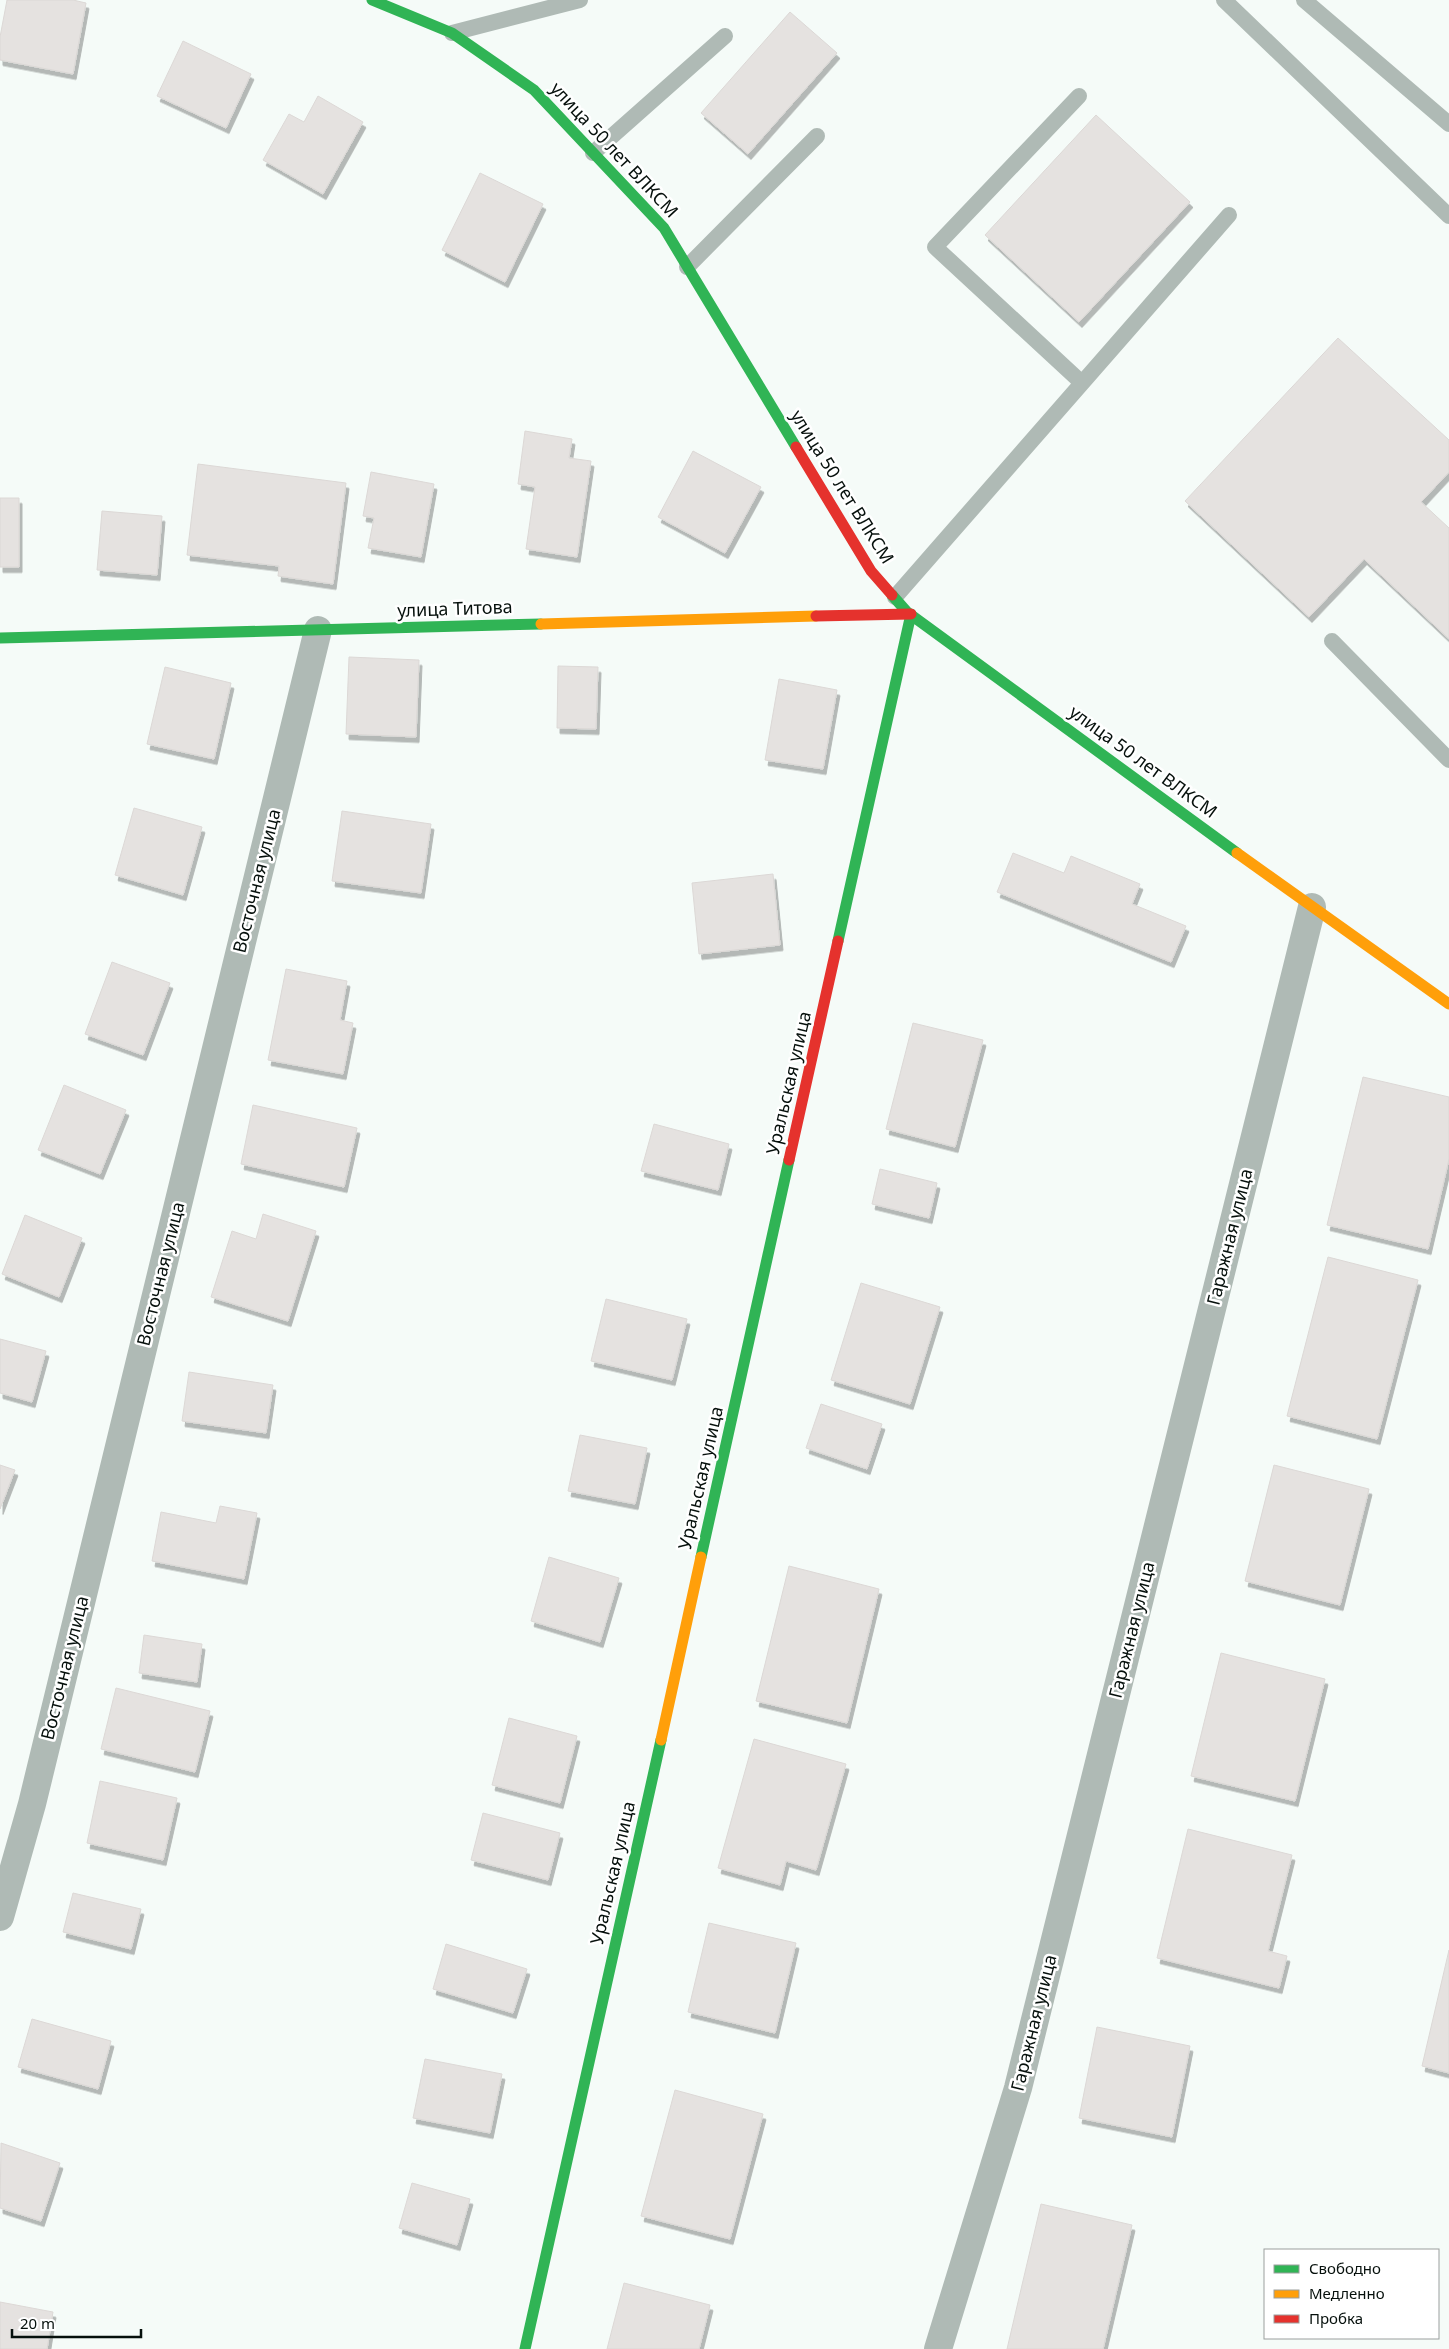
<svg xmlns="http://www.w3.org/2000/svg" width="1449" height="2349" font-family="'Noto Sans',sans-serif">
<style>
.building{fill:#e5e2e0;stroke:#dcd8d6;filter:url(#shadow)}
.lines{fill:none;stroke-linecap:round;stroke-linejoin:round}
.lane{stroke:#afbab5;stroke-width:16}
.street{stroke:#afbab5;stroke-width:28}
.fast{stroke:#30b455;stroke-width:11}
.slow{stroke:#ff9f0a;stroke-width:11}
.jam{stroke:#e5322d;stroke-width:11}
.labels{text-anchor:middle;stroke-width:5;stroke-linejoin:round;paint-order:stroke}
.street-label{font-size:18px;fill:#06100c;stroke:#fff}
</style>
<defs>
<filter id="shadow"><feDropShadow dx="3" dy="5.5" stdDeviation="0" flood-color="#0004"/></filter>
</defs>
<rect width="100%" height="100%" fill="#f5fbf8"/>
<!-- building -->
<path class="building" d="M7 0H73L86 3 73 74 0 60V37Z
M790 12 837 53 748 154 701 113Z
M183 41 251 74 226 128 157 96Z
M318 96 363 122 323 194 263 160 289 114 304 122Z
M1096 115 1190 202 1079 322 985 235Z
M480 173 543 204 505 282 442 250Z
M1338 338 1449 440V472L1421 502 1449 528V639L1364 559 1309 617 1185 501Z
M525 431 572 439 569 458 591 461 577 557 526 549 535 487 518 484Z
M693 451 761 487 725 553 658 517Z
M198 464 346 483 333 584 278 576 279 566 187 555Z
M371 472 434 484 421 557 368 548 374 518 363 516Z
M0 498H19V567H0Z
M102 511 162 516 157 575 97 570Z
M349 657 419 660 416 737 346 734Z
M558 666 598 667 596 729 557 728Z
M165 667 231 683 214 759 147 744Z
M779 679 837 690 823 769 765 760Z
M134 808 202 827 183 895 115 875Z
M342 811 431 824 421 893 332 881Z
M1013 853 1064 873 1071 856 1140 884 1132 904 1186 926 1171 962 997 892Z
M773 874 780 945 699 954 692 883Z
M112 962 170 983 143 1055 85 1034Z
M286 969 347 981 340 1020 353 1023 343 1074 268 1060Z
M913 1023 983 1040 955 1147 886 1129Z
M1363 1077 1449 1097V1159L1428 1249 1327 1225Z
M64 1085 126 1110 100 1174 38 1150Z
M253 1105 357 1128 344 1187 241 1164Z
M654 1124 729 1144 718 1190 641 1171Z
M880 1169 937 1183 929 1218 872 1204Z
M263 1214 316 1231 288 1321 211 1297 232 1231 256 1239Z
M25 1215 82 1238 59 1297 2 1274Z
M1328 1257 1418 1280 1377 1439 1287 1416Z
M861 1283 940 1307 910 1404 831 1380Z
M606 1299 687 1319 672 1380 591 1361Z
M0 1339 46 1351 32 1402 0 1393Z
M189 1372 273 1385 266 1433 182 1421Z
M821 1404 882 1424 867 1469 806 1448Z
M580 1435 647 1448 635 1504 568 1491Z
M0 1465 15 1470 0 1509Z
M1274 1465 1369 1489 1340 1605 1245 1581Z
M220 1506 257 1513 244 1579 152 1561 161 1512 216 1523Z
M549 1557 619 1578 600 1642 531 1621Z
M789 1566 879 1589 847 1723 756 1701Z
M144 1635 202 1644 197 1682 139 1673Z
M1221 1653 1325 1679 1295 1801 1191 1776Z
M116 1688 210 1711 195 1772 101 1749Z
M509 1718 577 1736 560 1803 492 1785Z
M754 1739 846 1764 816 1870 786 1861 780 1885 718 1868Z
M100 1781 177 1798 163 1860 87 1843Z
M483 1813 560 1833 548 1880 471 1860Z
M1188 1829 1292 1855 1268 1951 1287 1956 1279 1988 1157 1958Z
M73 1893 141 1909 131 1949 63 1932Z
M709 1923 796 1943 775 2033 688 2012Z
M446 1944 527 1969 513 2013 433 1989Z
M1449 1950V2073L1422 2066Z
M32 2019 111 2041 98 2089 18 2067Z
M1097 2027 1190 2046 1172 2137 1079 2118Z
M425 2059 502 2074 490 2133 413 2118Z
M675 2090 763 2114 730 2239 641 2216Z
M1 2143 60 2163 41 2221 0 2208Z
M412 2183 470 2199 457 2245 399 2228Z
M1041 2204 1132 2225 1103 2349H1007Z
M624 2283 710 2305 699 2349H607Z
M0 2302 53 2312 47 2349H0Z"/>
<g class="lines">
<!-- lane -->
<path class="lane" d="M1224 0 1449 216
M1304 0 1449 124
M452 33 580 0
M1079 96 935 247 1082 383
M593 153 725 36
M687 267 817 136
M895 597 1229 215
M1332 641 1449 760"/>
<!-- street -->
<path class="street" d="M0 1917 32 1804 318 630
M938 2349 1018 2088 1312 907"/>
<!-- fast -->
<path class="fast" d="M372 0 452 33 534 90 664 228 796 447
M892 595 907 612 1237 853
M0 638 541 624
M838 941 911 614
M701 1557 789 1160
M525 2349 661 1740"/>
<!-- slow -->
<path class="slow" d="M541 624 816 616
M1237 853 1449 1004
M661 1740 701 1557"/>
<!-- jam -->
<path class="jam" d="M796 447 871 571 892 595
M816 616 911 614
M789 1160 838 941"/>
</g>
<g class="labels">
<!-- street labels -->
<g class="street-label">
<text transform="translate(614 150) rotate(47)" y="6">улица 50 лет ВЛКСМ</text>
<text transform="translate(842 487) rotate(58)" y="6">улица 50 лет ВЛКСМ</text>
<text transform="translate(455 609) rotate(-2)" y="6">улица Титова</text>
<text transform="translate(1143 762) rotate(36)" y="6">улица 50 лет ВЛКСМ</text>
<text transform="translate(257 881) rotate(-76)" y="6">Восточная улица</text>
<text transform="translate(789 1083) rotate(-77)" y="6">Уральская улица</text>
<text transform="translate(1230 1237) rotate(-76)" y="6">Гаражная улица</text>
<text transform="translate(161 1274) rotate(-76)" y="6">Восточная улица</text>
<text transform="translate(701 1478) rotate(-77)" y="6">Уральская улица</text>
<text transform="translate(1132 1630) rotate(-76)" y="6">Гаражная улица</text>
<text transform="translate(65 1668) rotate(-76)" y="6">Восточная улица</text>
<text transform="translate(613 1873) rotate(-77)" y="6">Уральская улица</text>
<text transform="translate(1034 2023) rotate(-76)" y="6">Гаражная улица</text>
</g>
</g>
<!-- legend -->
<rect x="1264" y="2249" width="175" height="90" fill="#ffffff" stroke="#9b9f9e"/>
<rect x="1274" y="2265" width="25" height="8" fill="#30b455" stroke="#9b9f9e"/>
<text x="1309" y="2274" font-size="15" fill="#06100c">Свободно</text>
<rect x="1274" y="2290" width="25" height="8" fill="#ff9f0a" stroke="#9b9f9e"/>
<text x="1309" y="2299" font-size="15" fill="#06100c">Медленно</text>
<rect x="1274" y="2315" width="25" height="8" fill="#e5322d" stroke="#9b9f9e"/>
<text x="1309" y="2324" font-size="15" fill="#06100c">Пробка</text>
<!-- scale -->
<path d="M12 2329v8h129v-8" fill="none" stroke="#06100c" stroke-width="2.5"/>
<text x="20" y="2329" font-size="15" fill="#06100c" stroke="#ffffff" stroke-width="4" paint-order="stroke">20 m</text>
</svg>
